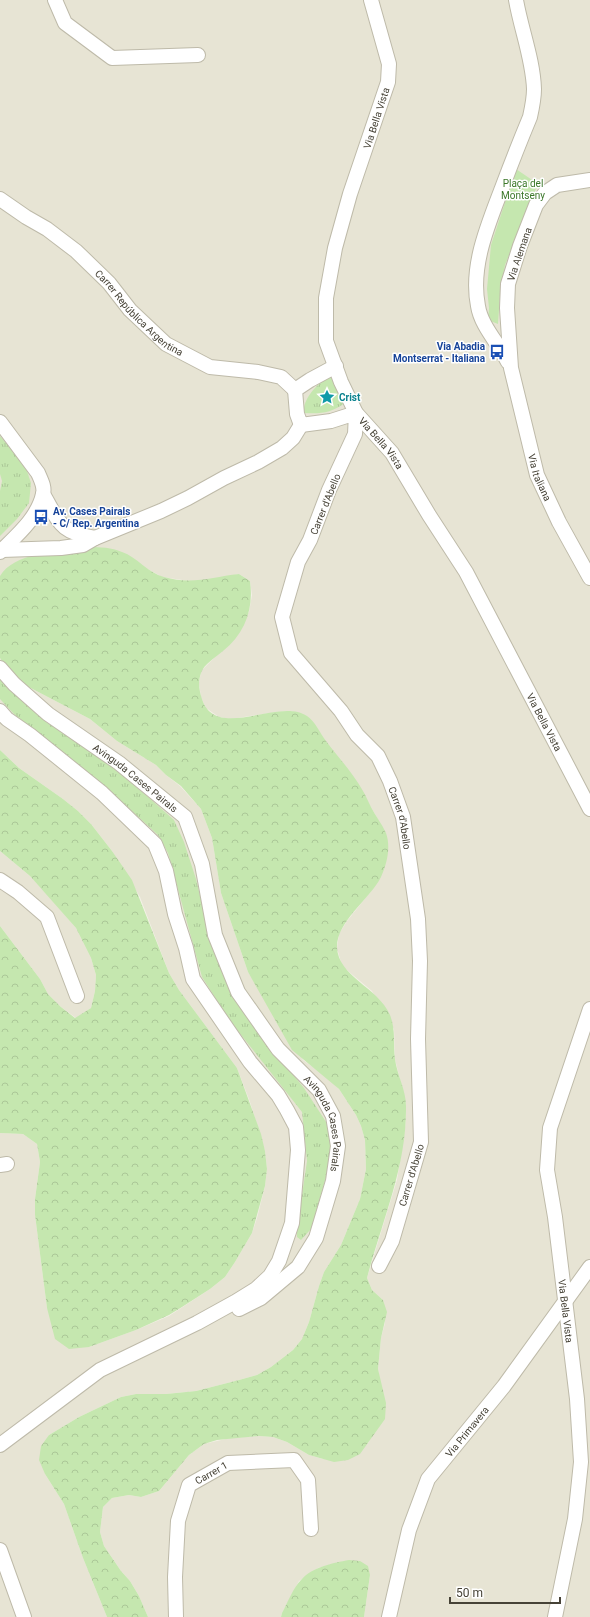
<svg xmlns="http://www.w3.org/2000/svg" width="590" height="1617" font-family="Roboto,sans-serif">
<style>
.residential{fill:#e7e4d4}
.grass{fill:url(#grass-tufts)}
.forest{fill:url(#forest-crowns)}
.garden{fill:#c5e7af}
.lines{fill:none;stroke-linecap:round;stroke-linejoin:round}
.minor-casing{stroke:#bebaa9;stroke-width:16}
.minor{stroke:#fff;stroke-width:14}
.labels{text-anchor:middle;stroke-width:3;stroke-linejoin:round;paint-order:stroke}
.street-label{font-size:10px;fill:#464236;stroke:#fff}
.park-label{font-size:10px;fill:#3b7729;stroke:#fff}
.transit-label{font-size:10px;font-weight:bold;fill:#164399;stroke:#fff;text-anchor:end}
.culture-label{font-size:10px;font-weight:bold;fill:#0d838f;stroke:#fff;text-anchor:start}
</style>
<defs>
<pattern id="grass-tufts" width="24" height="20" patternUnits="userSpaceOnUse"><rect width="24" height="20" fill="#c5e7af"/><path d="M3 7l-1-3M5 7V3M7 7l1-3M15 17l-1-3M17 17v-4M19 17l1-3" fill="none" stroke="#abc797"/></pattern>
<pattern id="forest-crowns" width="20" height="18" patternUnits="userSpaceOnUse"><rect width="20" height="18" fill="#c5e7af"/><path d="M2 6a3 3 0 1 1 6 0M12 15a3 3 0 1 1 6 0" fill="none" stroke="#abc797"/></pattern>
</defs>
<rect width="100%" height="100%" fill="#f3f1e6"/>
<!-- residential -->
<path class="residential" d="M0 0H590V1617H364L370 1575 339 1562 318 1568 299 1581 282 1613 281 1617H148L139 1596 130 1581 121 1571 104 1546 100 1532 103 1507 112 1498 129 1495 141 1497 159 1491 189 1455 204 1444 230 1438 259 1436 273 1437 287 1442 309 1455 323 1459 368 1443 376 1430 380 1382 378 1369 381 1338 385 1323 383 1300 372 1290 367 1278 397 1180 406 1121V1104L395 1059 394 1029 372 991 342 966 337 948 339 934 347 921 372 890 386 834 371 807 316 727 292 711 276 712 231 719 219 717 206 708 201 697 199 683 201 671 213 659 249 612 252 595 250 581 239 574 204 581H189L162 577 148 569 0 576Z
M0 658 8 671 23 684 90 719 117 741 156 765 166 775 180 786 201 809 212 838 221 893 248 972 303 1060 327 1077 339 1089 356 1115 361 1126 365 1140 366 1169 360 1199 341 1245 324 1272 319 1286 309 1322 302 1339 293 1350 271 1367 257 1375 239 1380 196 1391 166 1394H136L121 1397 79 1417 49 1435 45 1474 64 1504 83 1558 107 1617H0V1133L23 1134 37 1144 40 1162 35 1199V1215L47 1308 89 1347 136 1330 169 1316 210 1289 225 1277 235 1262 252 1233 257 1218 265 1186 267 1169 265 1151 250 1102 237 1068 179 990 169 973 140 897 112 851 91 824 78 811 63 799 19 768 0 750Z
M0 851 30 876 53 901 76 928 91 958 96 975 95 991 91 1008 76 1018 61 1007 48 994 40 979 0 926Z"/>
<!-- grass -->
<path class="grass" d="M331 376 345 403C331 413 321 414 304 413 302 399 319 381 331 376Z
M0 436 25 465 31 483 29 503 17 519 0 536V491L2 481 0 474Z
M0 678 22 701 46 722 102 759 147 796 174 820 184 842 196 879 209 933 227 984 238 1004 274 1056 290 1071 304 1088 332 1131 331 1160 311 1229 301 1240 297 1237V1229L307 1161 302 1112 230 1021 202 977 168 853 158 835 122 802 14 714 0 699Z"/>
<!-- forest -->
<path class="forest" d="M79 547C93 547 108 546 122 552 137 557 148 573 164 577 192 585 212 577 239 574L250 581C254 609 245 633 223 651 216 657 204 664 201 673 198 681 199 691 202 699 216 742 278 697 307 716 315 721 320 733 326 741 338 757 353 773 363 791 366 796 368 801 371 807 375 815 382 824 386 833 391 847 387 864 381 877 370 899 337 921 337 947 338 977 378 987 390 1015 396 1030 393 1044 395 1059 397 1075 406 1090 406 1106 407 1166 382 1221 367 1278L372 1290 383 1300 387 1312 381 1338 378 1369 386 1403 385 1419 360 1454 348 1460 334 1462 309 1455 287 1442 273 1437 259 1436 217 1440 204 1444 189 1455 159 1491 141 1497 129 1495 112 1498 103 1507 100 1532 104 1546 121 1571 130 1581 139 1596 148 1617H107L83 1558 64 1504 45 1474 39 1460 41 1446 49 1435 79 1417 121 1397 136 1394H166L196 1391 239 1380 257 1375 271 1367 293 1350 302 1339 309 1322 319 1286 324 1272 341 1245 360 1199 366 1169 365 1140 361 1126 356 1115 339 1089 292 1050 248 972 221 893 212 838 201 809 181 786 166 775 156 765 117 741 90 719 23 684 8 671 0 658V576C14 553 55 552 79 547Z
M0 750 19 768 63 799 78 811 91 824 112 851 132 880 169 973 179 990 237 1068 261 1134 265 1151 267 1169 265 1186 252 1233 235 1262 225 1277 210 1289 182 1307 169 1315 136 1330 89 1347 69 1349 55 1339 47 1308 35 1215V1199L40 1162 37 1144 23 1134 0 1133V926L40 979 48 994 61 1007 75 1018 91 1008 95 991 96 975 91 958 76 928 30 876 0 851Z
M349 1560 360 1561 368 1566 370 1575 364 1617H281L282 1613C288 1602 293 1588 301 1580 312 1567 333 1563 349 1560Z"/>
<!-- garden -->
<path class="garden" d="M516 169 538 184 505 265 500 295 498 324 488 320 489 308 487 289 491 245Z"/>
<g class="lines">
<defs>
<g id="minor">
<path d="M55 0 65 23 112 58 198 55"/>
<path id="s1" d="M371 0 389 64 388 82 350 194 335 248 326 298V341L341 382 356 413 392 453 429 515 466 572 590 809"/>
<path id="s2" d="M590 180 557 185 545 193 536 205 520 246 508 284 507 308 511 368 537 475 559 522 590 578"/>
<path id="s3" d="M0 199 26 217 47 229 76 251 109 283 130 310 166 344 210 367 258 372 281 377 295 390"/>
<path d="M508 362C499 344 481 326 478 306 470 266 488 225 502 188 511 164 520 141 530 117 532 108 534 99 534 89 533 59 521 29 516 0"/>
<path id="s4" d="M336 366 310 380 295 390 297 414 301 425 331 421 356 413 355 434 329 490 310 540 298 562 282 617 291 653 341 711 357 735 378 756 390 781 403 817 418 919 420 961 418 1039 421 1142 392 1241 379 1266"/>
<path d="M0 422 38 473C41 480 45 487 43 494 38 518 16 536 0 552"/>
<path d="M43 494C60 523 59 532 95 538"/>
<path d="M2 550 61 548 83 545 95 538 161 511 188 498 224 478 258 462 282 448 293 438 301 425"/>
<path id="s5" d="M0 668 14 684 48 714 119 763 185 817 202 864 215 935 238 992 278 1049 319 1090 333 1116 338 1146 333 1181 316 1238 298 1267 261 1298 239 1309"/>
<path d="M0 711 7 719 30 735 102 793 155 844 166 871 175 914 186 948 193 979 250 1062 278 1095 287 1110 296 1127 298 1150 292 1223 279 1261 270 1276 256 1289 235 1302 197 1323 100 1370 0 1445"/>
<path d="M0 880 18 892 47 917 77 996"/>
<path d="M0 1165 7 1164"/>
<path d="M0 1550 24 1617"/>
<path id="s6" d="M176 1617 175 1577 178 1521 189 1485 228 1463 294 1460 308 1480 311 1529"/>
<path id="s7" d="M389 1617 409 1530 428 1479 504 1386 590 1267"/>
<path d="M555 1617 575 1519 581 1462 577 1399 555 1217 547 1170 550 1128 590 1009"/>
</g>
</defs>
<!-- minor casing -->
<use href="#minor" class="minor-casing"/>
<!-- minor -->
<use href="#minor" class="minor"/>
</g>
<!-- icons -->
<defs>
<symbol id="bus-bare" viewBox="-9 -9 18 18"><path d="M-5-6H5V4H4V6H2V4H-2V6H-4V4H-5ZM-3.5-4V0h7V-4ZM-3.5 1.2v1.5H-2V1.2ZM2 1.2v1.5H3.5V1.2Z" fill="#1a4fb4" stroke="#fff" stroke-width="2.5" paint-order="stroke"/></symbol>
<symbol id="sight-bare" viewBox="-9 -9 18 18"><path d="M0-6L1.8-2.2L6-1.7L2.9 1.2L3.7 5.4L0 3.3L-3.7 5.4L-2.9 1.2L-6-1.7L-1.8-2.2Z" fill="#0f9aa8" stroke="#fff" stroke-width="2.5" paint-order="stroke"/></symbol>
</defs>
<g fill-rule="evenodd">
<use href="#bus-bare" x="486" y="341" width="22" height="22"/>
<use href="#sight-bare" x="316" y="386" width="22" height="22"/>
<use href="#bus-bare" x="30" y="506" width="22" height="22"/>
</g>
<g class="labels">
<!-- street labels -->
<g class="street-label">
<text transform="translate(376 118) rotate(-72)" y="4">Via Bella Vista</text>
<text transform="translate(519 254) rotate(-71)" y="4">Via Alemana</text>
<text dy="4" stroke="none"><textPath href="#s3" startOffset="181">Carrer República Argentina</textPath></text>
<text dy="4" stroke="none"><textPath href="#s1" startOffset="470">Via Bella Vista</textPath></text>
<text dy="4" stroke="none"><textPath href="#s2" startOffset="344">Via Italiana</textPath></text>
<text transform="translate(325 504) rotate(-68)" y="4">Carrer d'Abello</text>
<text dy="4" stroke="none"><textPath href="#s1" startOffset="794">Via Bella Vista</textPath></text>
<text dy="4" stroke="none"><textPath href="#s5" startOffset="175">Avinguda Cases Pairals</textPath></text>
<text dy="4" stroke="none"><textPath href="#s4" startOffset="597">Carrer d'Abello</textPath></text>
<text dy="4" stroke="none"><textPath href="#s5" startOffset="583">Avinguda Cases Pairals</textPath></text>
<text transform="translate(411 1175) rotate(-73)" y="4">Carrer d'Abello</text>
<text transform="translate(566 1311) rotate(83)" y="4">Via Bella Vista</text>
<text dy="4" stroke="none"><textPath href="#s7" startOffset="205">Via Primavera</textPath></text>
<text dy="4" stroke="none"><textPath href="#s6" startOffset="159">Carrer 1</textPath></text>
</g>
<!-- park labels -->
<g class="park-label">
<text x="523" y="187">Plaça del<tspan x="523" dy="12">Montseny</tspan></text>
</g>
<!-- transit labels -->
<g class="transit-label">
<text x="485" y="350">Via Abadia<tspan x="485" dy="12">Montserrat - Italiana</tspan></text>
<text x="53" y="515" text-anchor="start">Av. Cases Pairals<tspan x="53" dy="12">- C/ Rep. Argentina</tspan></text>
</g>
<!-- culture labels -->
<g class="culture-label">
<text x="339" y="401">Crist</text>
</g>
</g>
<!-- scale -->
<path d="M450 1597v6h110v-6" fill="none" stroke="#464236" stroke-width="2"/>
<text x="456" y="1597" font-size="12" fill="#464236" stroke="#ffffff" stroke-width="3" paint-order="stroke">50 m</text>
</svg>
